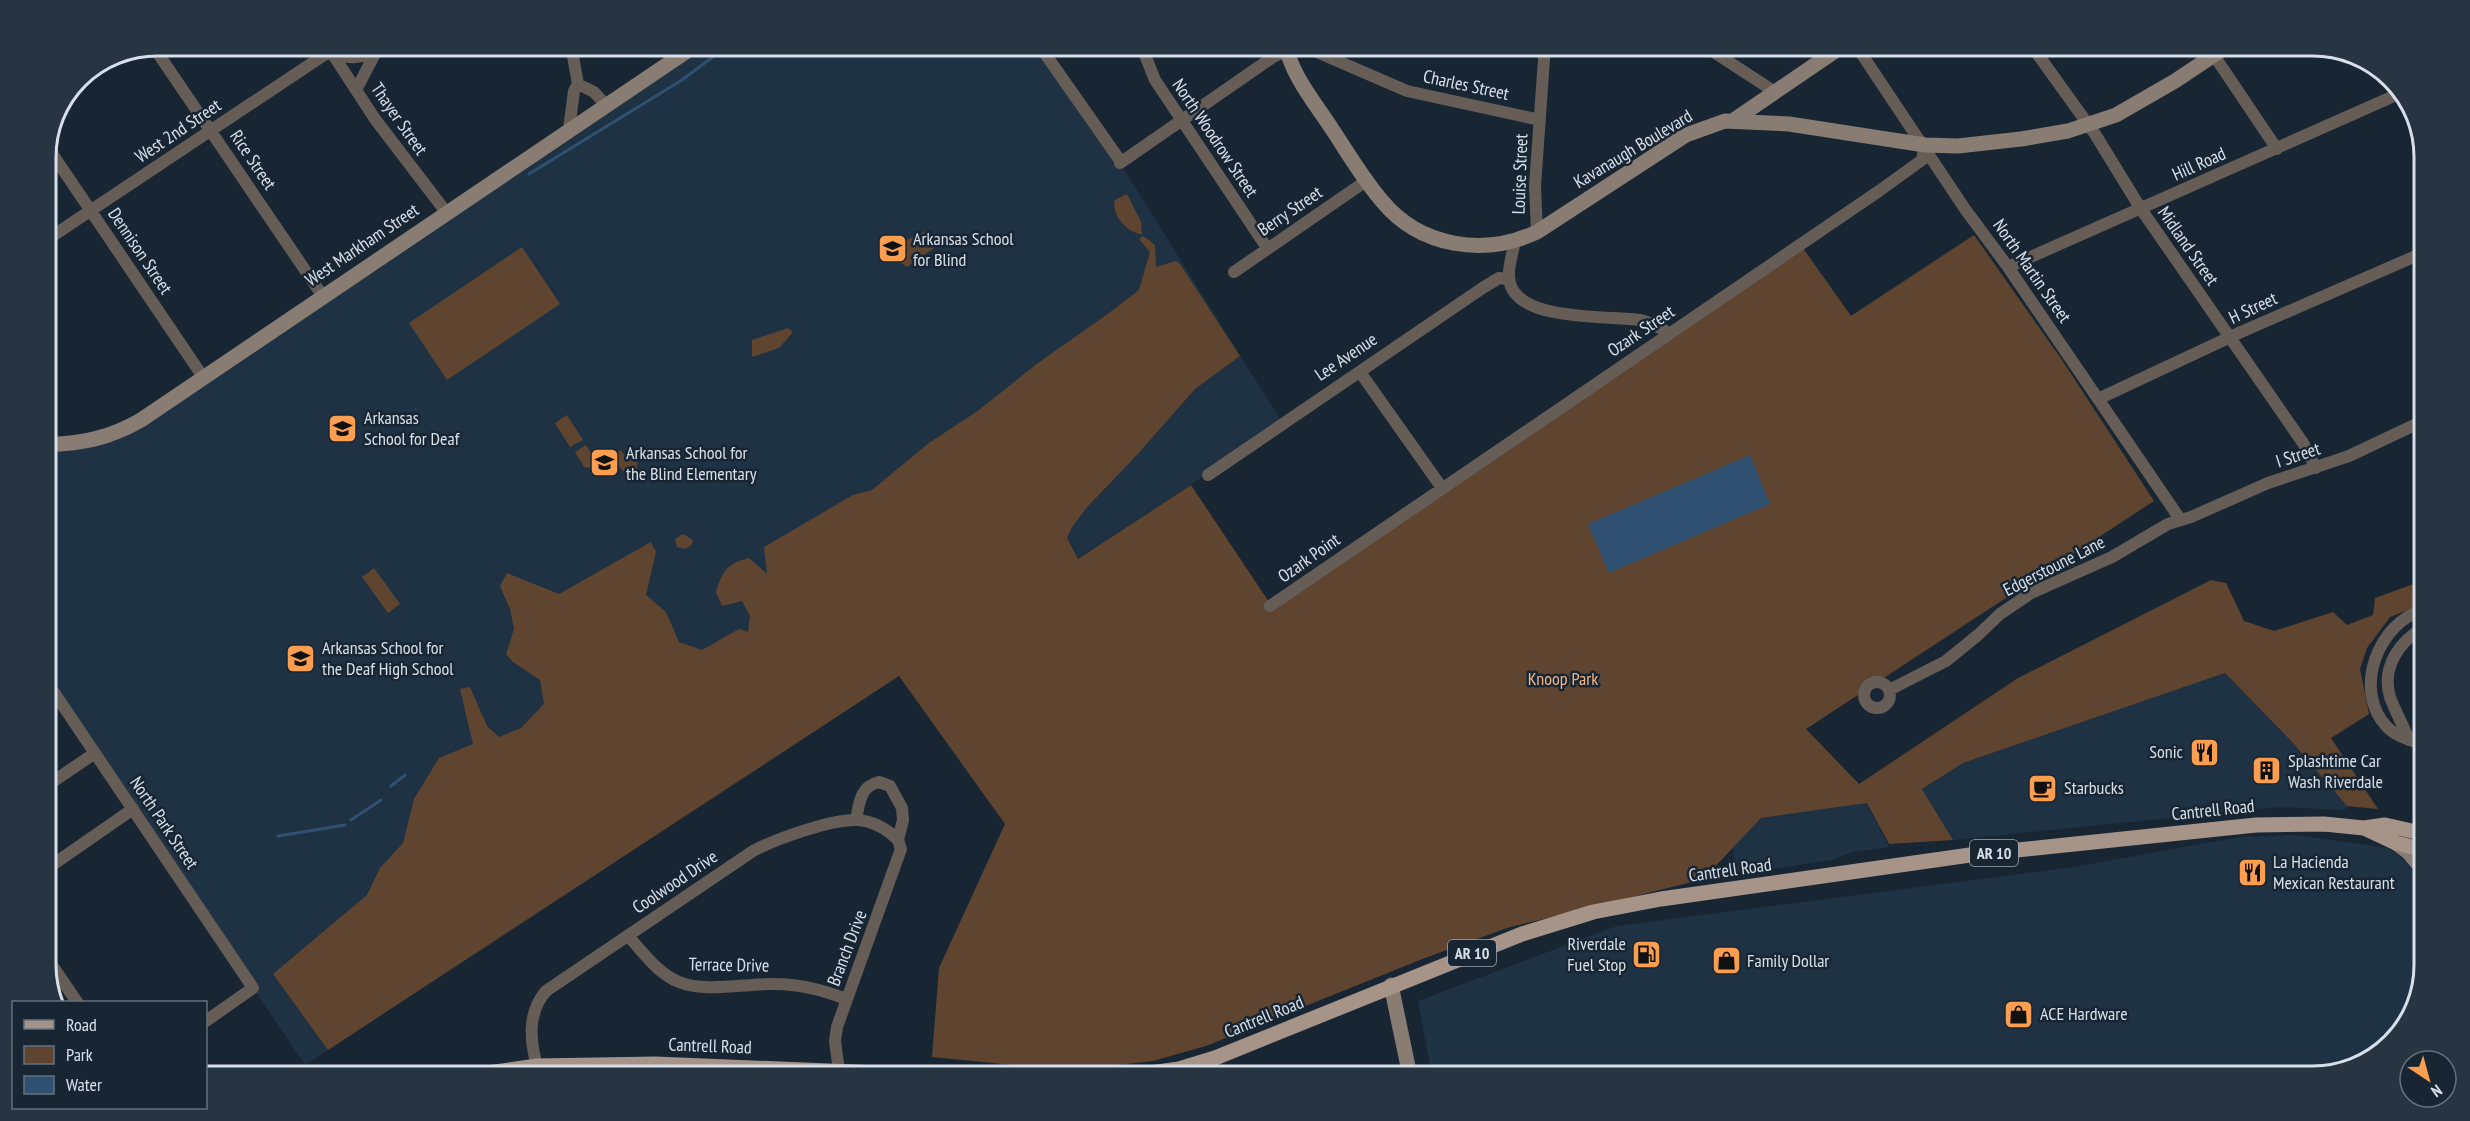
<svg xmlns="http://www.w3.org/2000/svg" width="2470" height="1121" font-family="'PT Sans Narrow',sans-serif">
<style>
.built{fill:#1f3244}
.green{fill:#5f4530}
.water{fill:#2f5071}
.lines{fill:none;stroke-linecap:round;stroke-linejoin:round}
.stream{stroke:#2f5071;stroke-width:3}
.street{stroke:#655d56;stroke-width:12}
.secondary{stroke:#897c72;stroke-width:15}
.primary{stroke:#a69488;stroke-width:15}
.labels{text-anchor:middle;stroke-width:5;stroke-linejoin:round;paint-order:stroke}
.shield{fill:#182634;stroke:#9ea8b3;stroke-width:1.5}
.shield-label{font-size:16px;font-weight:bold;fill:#d7e0ea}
.street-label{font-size:18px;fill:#d7e0ea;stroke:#182634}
.poi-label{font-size:18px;fill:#d7e0ea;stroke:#182634;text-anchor:start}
.park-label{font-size:18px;fill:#f5b685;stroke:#182634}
.rim{fill:none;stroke:#d7e0ea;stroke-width:3}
</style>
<rect width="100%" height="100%" fill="#182634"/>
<!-- built -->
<path class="built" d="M696 45H1038L1120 163 1283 424 305 1065 45 679V450L99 439Z
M2225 673 2293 743 2347 806 2345 810 2279 807 1953 840 1922 789 1963 763Z
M1867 803 1889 847 1853 852 1832 860 1736 874 1733 847 1761 818Z
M2295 835 2389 848 2408 863 2425 883V964L2416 1007 2375 1057 2314 1076H1432L1418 1001 1617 926 2074 867 2239 837Z"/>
<!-- green -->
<path class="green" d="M1127 194 1141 222 1142 234C1129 234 1110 214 1115 200Z
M926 231 944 241 907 267 890 255 889 248Z
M1974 235 2062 360 2154 501 1806 729 1859 784 2018 678 2211 580 2226 583 2244 621 2274 631 2333 612 2347 625 2373 615 2375 598 2425 580V603L2390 617 2367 648 2360 669 2369 714 2331 738 2378 809 2347 806 2293 743 2225 673 1963 763 1922 789 1953 840 1889 844 1867 803 1761 818 1709 873 1696 881 1507 928 1425 958 1206 1046 1153 1061 1080 1069 1024 1066 932 1057 939 968 1005 824 899 676 328 1050 273 974 367 895 380 868 403 843 414 799 439 758 473 744 460 689 470 687 487 726 499 737 521 728 544 704 540 680 513 662 506 654 514 629 510 609 500 586 507 573 559 594 651 542 656 552 646 595 666 612 679 642 702 650 739 629 748 632 750 616 742 601 722 606 716 592C722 571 728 563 749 558L767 574 764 547 853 495 872 490 929 443 979 410 1038 363 1109 313 1139 290 1150 252 1139 239 1143 236 1155 245 1156 267 1176 261 1180 264 1240 356 1195 389 1136 456 1088 506 1072 527 1067 538 1078 559 1191 485 1271 605 1798 241 1851 316Z
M522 247 560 304 447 380 409 323Z
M788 328 793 332 779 348 752 357V340Z
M567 415 583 440 570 447 555 423Z
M586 445 598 464 592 468 584 467 575 452Z
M635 449 637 452V470L627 477 612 456 621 450 625 456Z
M683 534 693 540 692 544 686 549 677 547 675 539Z
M374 568 400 604 388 613 362 577Z"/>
<!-- water -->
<path class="water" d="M1750 455 1770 504 1609 573 1588 524Z"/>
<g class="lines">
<!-- stream -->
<path class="stream" d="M529 174 682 80 718 53
M391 786 405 775
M351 820 381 800
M278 836 345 825"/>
<!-- street -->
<path class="street" d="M1039 45 1121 162
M1141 45 1155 80 1267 248
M1703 45 1775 92
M1853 45 1857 47 1965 209 2008 267 2180 519
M2031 45 2095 134 2141 209 2303 443 2316 468
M2207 45 2277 149
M153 46 322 295
M330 50 375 119 446 212
M578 84 594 92 606 105
M356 90 378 48
M569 129 574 91 578 84 571 45
M47 146 203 377
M1120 163 1273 57 1296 46 1310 49 1407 91 1540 120
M1537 232 1535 186 1545 45
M45 241 330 51C348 60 360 59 377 50
M1515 241C1513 252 1508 266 1509 277 1511 323 1609 315 1640 320 1650 322 1660 328 1669 333
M2008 267 2403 92
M1234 272 1366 181
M1360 372 1442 488
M2098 399 2241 332 2425 252
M45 410 49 427 45 453
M1208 475 1484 287 1499 278 1508 279
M1270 606 1879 191 1922 160 1925 145
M2425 609C2378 622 2352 690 2387 727 2397 737 2412 741 2425 745
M45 679 253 988 206 1021
M1864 695a13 13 0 1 1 26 0a13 13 0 1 1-26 0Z
M1889 690 1946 661 1978 635 2000 614 2031 593 2112 557 2168 524 2191 517 2268 483 2349 456 2425 420
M2409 740C2403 725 2395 711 2390 697 2381 667 2400 640 2425 627
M45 787 95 753
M45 870 133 809
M628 936C643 952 658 974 679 982 705 993 747 983 775 984 800 984 823 990 846 999
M45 955 77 1002
M537 1066C530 1041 527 1013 546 991L753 851C776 839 831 819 857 820 873 821 887 829 898 840
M839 1071 835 1041 837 1027 901 849 898 840 903 820 902 808 890 786 879 782C860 786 859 804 856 820"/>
<!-- secondary -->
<path class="secondary" d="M1286 45C1291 75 1316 104 1332 129 1348 153 1363 179 1382 201 1420 247 1484 257 1537 232L1686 135 1725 121 1789 124 1925 145 1958 146 2021 139 2068 131 2116 115 2175 81 2229 45
M1734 120 1844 45
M45 445C83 443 108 439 141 420L696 45
M2396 843 2408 852 2425 872
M1391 985 1410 1076"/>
<!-- primary -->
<path class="primary" d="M2364 828 2396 843 2425 850
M467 1076 537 1066 655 1064 952 1076
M1129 1076 1179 1069 1215 1058 1522 934 1593 912 1661 899 1970 855 2256 825 2324 824 2364 828 2385 825 2425 834"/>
</g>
<!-- icons -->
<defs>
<symbol id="school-square" viewBox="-11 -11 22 22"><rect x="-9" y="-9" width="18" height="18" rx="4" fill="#fb9e50" stroke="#182634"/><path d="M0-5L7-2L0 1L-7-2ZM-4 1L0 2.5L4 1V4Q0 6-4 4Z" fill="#111"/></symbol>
<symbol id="restaurant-square" viewBox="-11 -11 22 22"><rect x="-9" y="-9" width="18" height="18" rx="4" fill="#fb9e50" stroke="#182634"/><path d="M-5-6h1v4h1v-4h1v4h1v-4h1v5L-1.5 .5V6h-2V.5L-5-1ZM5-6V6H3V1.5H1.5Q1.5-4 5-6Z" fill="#111"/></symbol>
<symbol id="building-square" viewBox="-11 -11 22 22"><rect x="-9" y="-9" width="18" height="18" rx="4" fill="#fb9e50" stroke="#182634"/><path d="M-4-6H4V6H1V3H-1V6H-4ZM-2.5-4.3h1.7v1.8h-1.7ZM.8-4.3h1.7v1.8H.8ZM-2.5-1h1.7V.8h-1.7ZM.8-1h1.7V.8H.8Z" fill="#111"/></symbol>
<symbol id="cafe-square" viewBox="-11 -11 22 22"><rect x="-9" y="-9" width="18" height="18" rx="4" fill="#fb9e50" stroke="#182634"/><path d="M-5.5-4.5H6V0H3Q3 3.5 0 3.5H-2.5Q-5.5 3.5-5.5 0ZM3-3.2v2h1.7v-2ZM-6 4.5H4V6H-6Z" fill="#111"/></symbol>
<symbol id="fuel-square" viewBox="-11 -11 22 22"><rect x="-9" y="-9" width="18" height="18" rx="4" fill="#fb9e50" stroke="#182634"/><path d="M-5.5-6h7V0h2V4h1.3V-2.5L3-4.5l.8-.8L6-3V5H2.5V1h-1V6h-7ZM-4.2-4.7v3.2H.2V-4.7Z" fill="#111"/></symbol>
<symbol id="shop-square" viewBox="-11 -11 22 22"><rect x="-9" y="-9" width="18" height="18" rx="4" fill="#fb9e50" stroke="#182634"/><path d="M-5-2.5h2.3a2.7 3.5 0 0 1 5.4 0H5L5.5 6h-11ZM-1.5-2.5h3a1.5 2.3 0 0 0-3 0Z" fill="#111"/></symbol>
</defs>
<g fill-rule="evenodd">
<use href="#school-square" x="876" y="232" width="33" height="33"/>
<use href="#school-square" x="326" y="412" width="33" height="33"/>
<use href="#school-square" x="588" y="446" width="33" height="33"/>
<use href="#school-square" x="284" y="642" width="33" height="33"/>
<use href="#restaurant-square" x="2188" y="736" width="33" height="33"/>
<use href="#building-square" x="2250" y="754" width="33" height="33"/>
<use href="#cafe-square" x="2026" y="772" width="33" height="33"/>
<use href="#restaurant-square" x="2236" y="856" width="33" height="33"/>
<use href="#fuel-square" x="1630" y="938" width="33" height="33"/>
<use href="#shop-square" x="1710" y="944" width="33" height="33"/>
<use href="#shop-square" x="2002" y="998" width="33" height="33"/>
</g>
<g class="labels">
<!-- shield labels -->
<g class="shield">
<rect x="1970" y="840" width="48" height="26" rx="4.5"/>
<rect x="1448" y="940" width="48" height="26" rx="4.5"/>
</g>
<g class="shield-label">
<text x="1994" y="859">AR 10</text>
<text x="1472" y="959">AR 10</text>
</g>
<!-- street labels -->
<g class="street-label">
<text transform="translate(1466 85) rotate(12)" y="6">Charles Street</text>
<text transform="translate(399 119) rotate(55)" y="6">Thayer Street</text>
<text transform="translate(178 131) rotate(-34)" y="6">West 2nd Street</text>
<text transform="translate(1215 138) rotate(56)" y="6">North Woodrow Street</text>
<text transform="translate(1633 149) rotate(-31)" y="6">Kavanaugh Boulevard</text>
<text transform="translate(253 160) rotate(56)" y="6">Rice Street</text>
<text transform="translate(2199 164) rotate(-24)" y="6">Hill Road</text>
<text transform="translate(1520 174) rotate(-88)" y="6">Louise Street</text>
<text transform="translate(1290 211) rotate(-34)" y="6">Berry Street</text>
<text transform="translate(362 245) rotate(-34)" y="6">West Markham Street</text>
<text transform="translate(2188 246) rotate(55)" y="6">Midland Street</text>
<text transform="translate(140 251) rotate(56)" y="6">Dennison Street</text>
<text transform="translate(2032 271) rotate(55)" y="6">North Martin Street</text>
<text transform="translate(2253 308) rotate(-25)" y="6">H Street</text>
<text transform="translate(1641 331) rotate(-34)" y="6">Ozark Street</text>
<text transform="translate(1346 357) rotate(-34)" y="6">Lee Avenue</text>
<text transform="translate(2298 455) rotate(-18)" y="6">I Street</text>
<text transform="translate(1309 558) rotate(-35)" y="6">Ozark Point</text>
<text transform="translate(2054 566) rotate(-27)" y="6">Edgerstoune Lane</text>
<text transform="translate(2213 810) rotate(-6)" y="6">Cantrell Road</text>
<text transform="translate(164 823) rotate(56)" y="6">North Park Street</text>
<text transform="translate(1730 870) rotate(-8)" y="6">Cantrell Road</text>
<text transform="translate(675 882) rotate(-34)" y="6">Coolwood Drive</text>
<text transform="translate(847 948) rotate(-69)" y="6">Branch Drive</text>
<text transform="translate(729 965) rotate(1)" y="6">Terrace Drive</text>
<text transform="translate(1264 1017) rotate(-22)" y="6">Cantrell Road</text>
<text transform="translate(710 1046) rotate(2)" y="6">Cantrell Road</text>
</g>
<!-- poi labels -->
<g class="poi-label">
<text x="913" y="245">Arkansas School<tspan x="913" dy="21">for Blind</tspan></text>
<text x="364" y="424">Arkansas<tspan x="364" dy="21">School for Deaf</tspan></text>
<text x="626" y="459">Arkansas School for<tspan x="626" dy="21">the Blind Elementary</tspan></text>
<text x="322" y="654">Arkansas School for<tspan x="322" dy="21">the Deaf High School</tspan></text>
<text x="2183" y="758" text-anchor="end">Sonic</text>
<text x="2288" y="767">Splashtime Car<tspan x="2288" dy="21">Wash Riverdale</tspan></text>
<text x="2064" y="794">Starbucks</text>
<text x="2273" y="868">La Hacienda<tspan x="2273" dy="21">Mexican Restaurant</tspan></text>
<text x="1626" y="950" text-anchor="end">Riverdale<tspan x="1626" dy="21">Fuel Stop</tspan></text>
<text x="1747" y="967">Family Dollar</text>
<text x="2040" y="1020">ACE Hardware</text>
</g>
<!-- park labels -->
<g class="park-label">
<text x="1563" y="685">Knoop Park</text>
</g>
</g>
<!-- crop -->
<path d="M0 0H2470V1121H0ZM157 56H2313A101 101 0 0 1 2414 157V965A101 101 0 0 1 2313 1066H157A101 101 0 0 1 56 965V157A101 101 0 0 1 157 56Z" fill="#273543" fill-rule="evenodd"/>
<path class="rim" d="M157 56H2313A101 101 0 0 1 2414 157V965A101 101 0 0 1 2313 1066H157A101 101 0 0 1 56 965V157A101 101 0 0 1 157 56Z"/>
<!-- legend -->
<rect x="12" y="1001" width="195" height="108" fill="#182634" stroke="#64707d" stroke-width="1.5"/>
<rect x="24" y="1020" width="30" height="9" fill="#a69488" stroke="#64707d" stroke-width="1.5"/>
<text x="66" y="1031" font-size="18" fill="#d7e0ea">Road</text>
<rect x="24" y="1046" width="30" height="18" fill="#5f4530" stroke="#64707d" stroke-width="1.5"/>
<text x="66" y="1061" font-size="18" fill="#d7e0ea">Park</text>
<rect x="24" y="1076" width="30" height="18" fill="#2f5071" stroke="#64707d" stroke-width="1.5"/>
<text x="66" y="1091" font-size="18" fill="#d7e0ea">Water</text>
<!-- north arrow -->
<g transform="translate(2428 1079) rotate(144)"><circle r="28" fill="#182634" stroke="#64707d" stroke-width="1.5"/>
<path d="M0-4.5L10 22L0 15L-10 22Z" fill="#fb9e50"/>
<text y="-9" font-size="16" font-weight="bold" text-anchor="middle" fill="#d7e0ea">N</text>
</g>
</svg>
